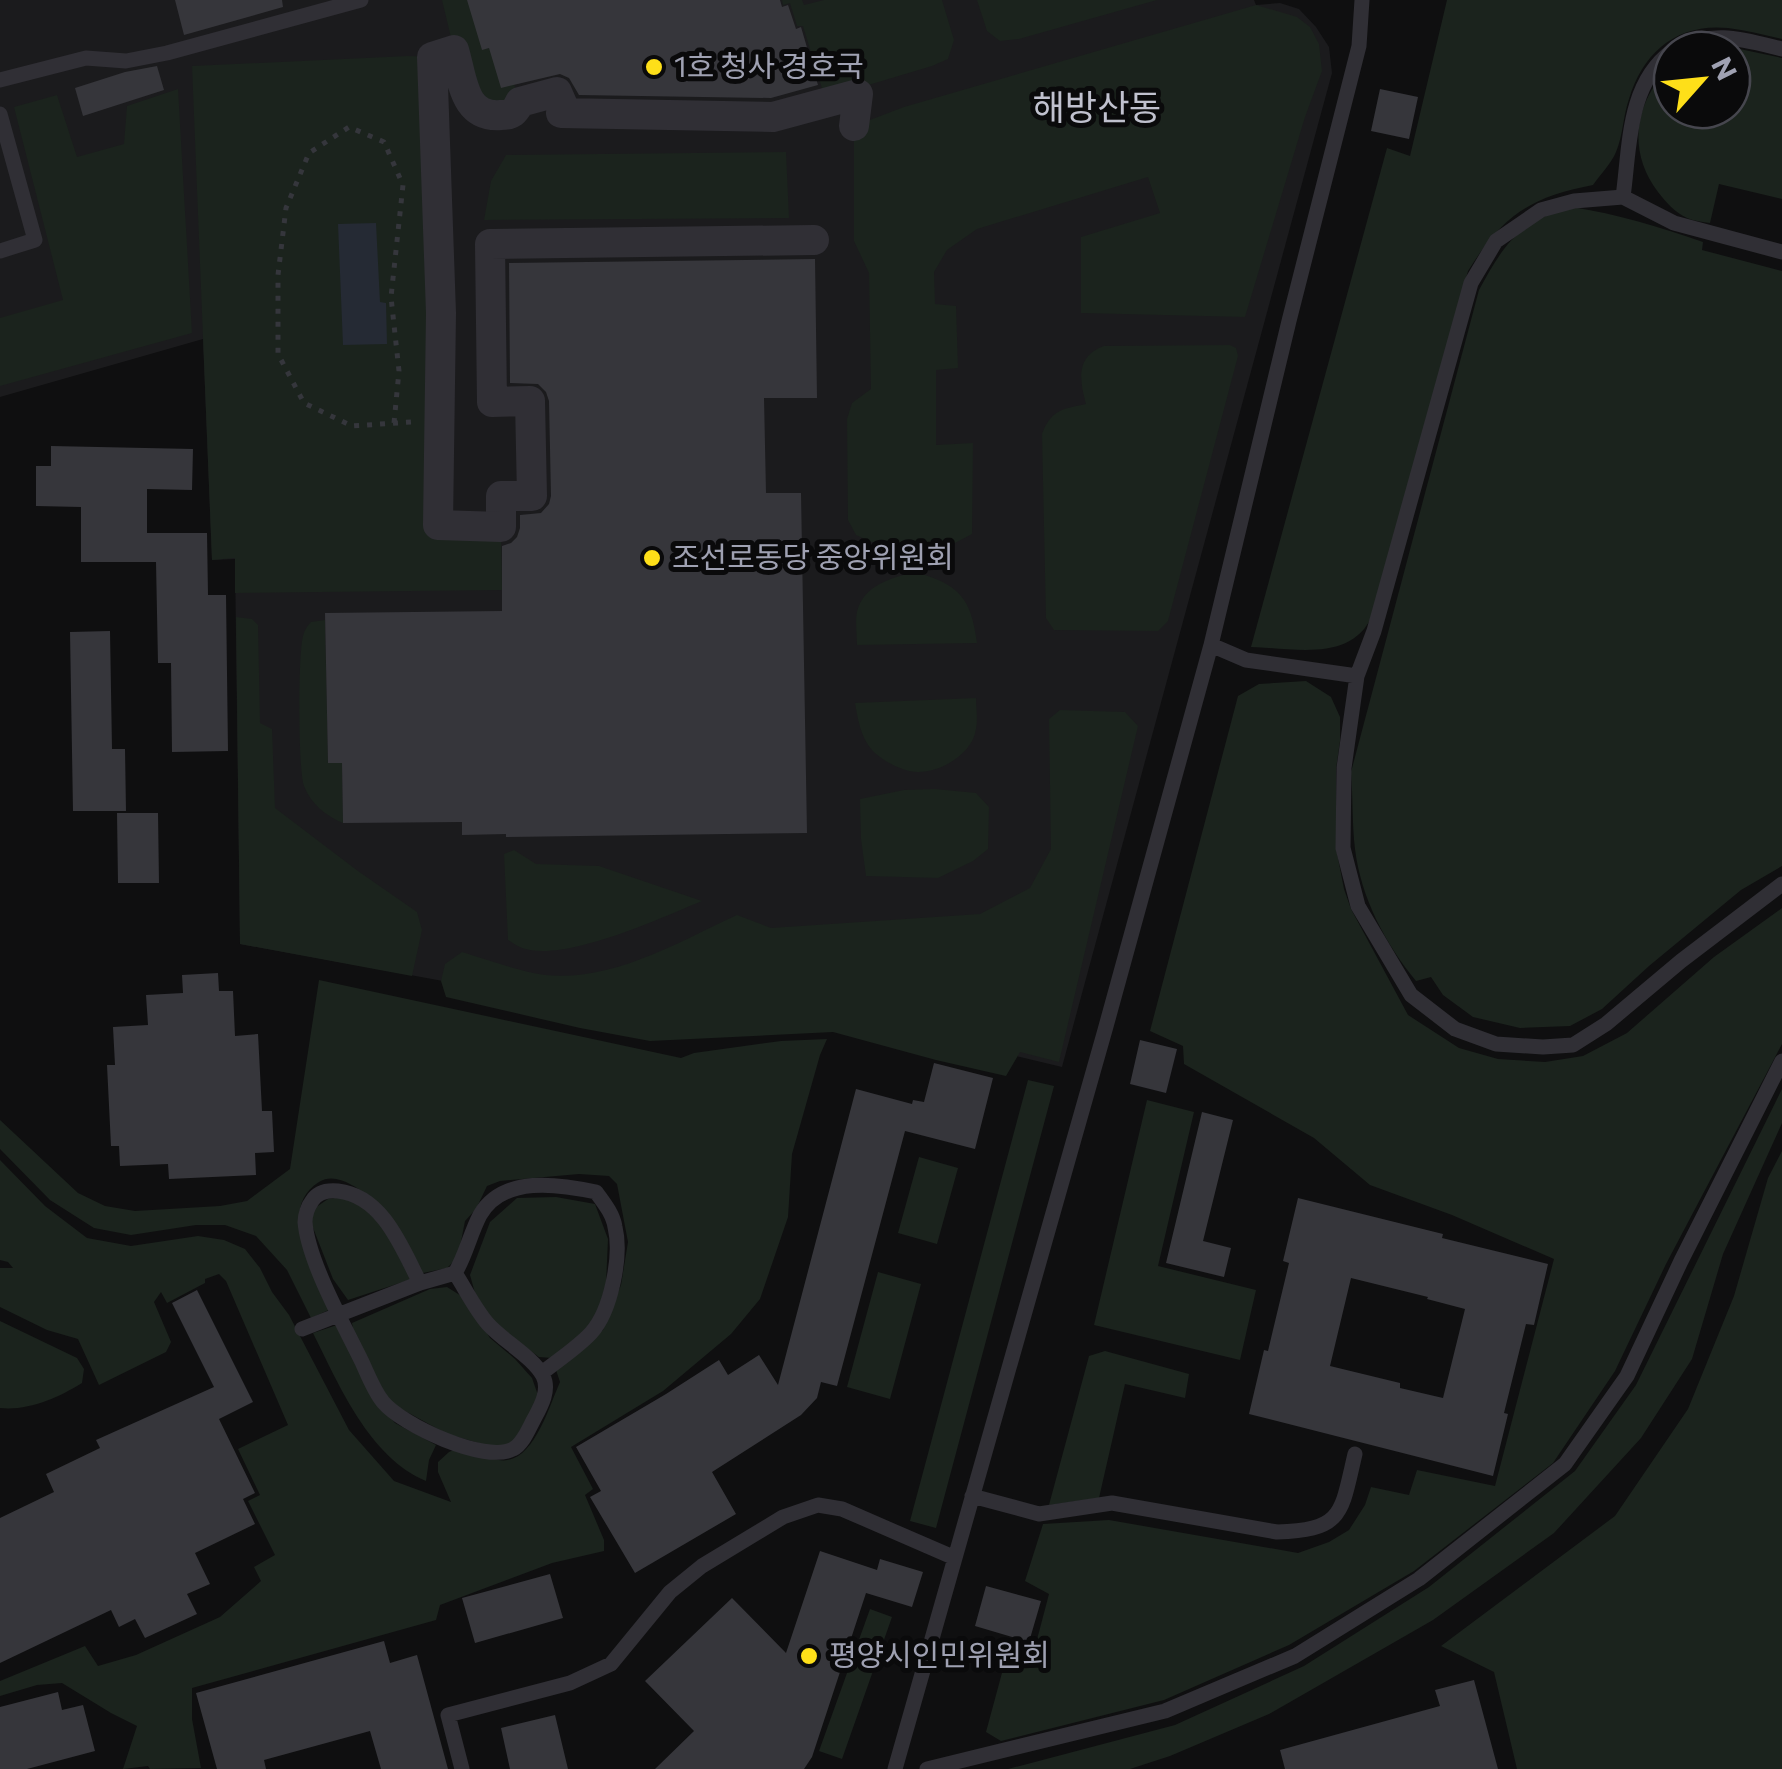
<svg xmlns="http://www.w3.org/2000/svg" width="1782" height="1769" font-family="Commissioner,'Noto Sans KR',sans-serif">
<style>
.built{fill:#1b1b1d}
.green{fill:#1b231d}
.water{fill:#252a34}
.building{fill:#36363b;fill-rule:evenodd}
.lines{fill:none;stroke-linecap:round;stroke-linejoin:round}
.path{stroke:#35363c;stroke-width:5;stroke-dasharray:5 8;stroke-linecap:butt}
.lane{stroke:#302f35;stroke-width:15}
.street{stroke:#302f35;stroke-width:30}
.poi-dot{fill:#fedf19;stroke:#0a0a0b;stroke-width:4}
.labels{text-anchor:middle;stroke-width:10;stroke-linejoin:round;paint-order:stroke}
.poi-label{font-size:30px;fill:#9fa1b2;stroke:#0a0a0b;text-anchor:start}
.quarter-label{font-size:35px;fill:#c0c1ce;stroke:#0a0a0b}
</style>
<rect width="100%" height="100%" fill="#0f0f10"/>
<!-- built -->
<path class="built" d="M0 0H1254L1256 5 1280 3 1299 9 1316 27 1329 47 1332 73 1062 1067 887 1025 542 999 240 944 235 559 212 560 203 339 0 397Z"/>
<!-- green -->
<path class="green" d="M442 0H474L482 49 489 48 514 84 520 102 488 115 454 50Z
M782 0H802L804 5 824 0H942L954 40 948 59 932 66 825 98 803 26H797L790 3 783 5Z
M977 0H1157L1019 39 1000 41 987 31Z
M1447 0H1782V39C1764 35 1746 30 1728 28 1677 23 1643 52 1629 99 1623 116 1623 136 1616 152 1611 164 1600 175 1593 185 1530 197 1502 216 1468 271L1373 614C1352 663 1295 648 1251 647L1387 148 1410 156Z
M1256 5 1297 17 1310 27 1319 44 1322 71 1305 117 1245 317 1081 313V237L1160 213 1148 177 977 229 947 250 934 272 935 304 956 306 958 368 936 370V445L973 443 972 534 955 543 871 542 856 535 848 520 847 419 852 403 871 389 869 273 854 241V126L904 107Z
M1716 44 1782 58V199L1719 184 1710 223C1703 222 1694 221 1687 218 1674 212 1666 202 1658 192 1626 150 1635 100 1672 65V110H1732V50H1691Z
M408 56 432 57 438 525 501 527 502 590 235 593V558L212 560 192 66Z
M178 89 192 333 0 386V318L63 300 14 107 57 95 77 157 124 144 127 106Z
M786 152 789 218 484 220 491 181 506 155Z
M1572 207C1617 214 1660 227 1703 242L1702 250 1782 271V866L1741 890 1649 966 1602 1009 1570 1026 1520 1028 1473 1017 1443 995 1431 977 1416 981C1385 943 1361 898 1355 849 1352 824 1353 797 1351 772L1479 290C1504 244 1519 221 1572 207Z
M1230 345 1236 348 1238 356 1168 621 1158 631 1054 630 1046 618 1042 434C1051 410 1062 409 1086 404 1079 379 1076 356 1104 346Z
M916 572C959 585 971 597 977 643L857 645C857 635 855 622 857 612 863 585 893 577 916 572Z
M236 617 252 619 258 625 260 723 272 729 275 808 358 871 417 912 422 930 412 976 240 944Z
M325 620 328 762 342 763 343 823C326 816 311 804 304 786 298 771 298 654 303 636 304 631 307 626 311 622Z
M1306 681 1331 697 1340 717V741L1336 769V848L1344 889 1351 909 1408 1015 1459 1048 1498 1059 1545 1062 1583 1056 1627 1033 1714 957 1782 908V1044L1666 1264 1615 1371 1553 1463 1414 1571 1289 1645 1164 1700 1001 1741 986 1732 1009 1647 1034 1651 1049 1594 1025 1581 1043 1524 1109 1520 1298 1553 1329 1542 1349 1530 1365 1505 1371 1487 1409 1495 1417 1470 1495 1486 1554 1259 1452 1215 1370 1185 1314 1138 1184 1064 1183 1046 1150 1031 1238 696 1259 684Z
M976 698C976 708 978 719 976 729 973 753 941 773 917 772 904 772 885 762 875 753 861 740 858 720 855 703Z
M1060 710 1125 712 1138 726 1059 1062 1020 1052 1006 1076 936 1060 833 1032 650 1041 580 1028 446 997 441 981 445 964 462 952C489 960 517 971 545 975 613 982 678 942 737 915L771 928 980 914 1030 888 1051 849 1049 719Z
M935 789 976 793 989 807 988 849 973 861 938 878 866 876 861 839 860 799 904 790Z
M514 850 536 864 599 866 702 901C661 918 564 963 522 948 517 946 513 943 508 940L504 854Z
M319 980 681 1058 694 1053 781 1041 827 1039 820 1055 792 1154 788 1217 760 1299 731 1334 663 1391 571 1447 593 1489 585 1495 604 1540V1551L552 1563 440 1605 436 1620 192 1688V1719L201 1768 150 1769 148 1766 123 1769 137 1726 111 1713 62 1683 37 1685 0 1696V1681L85 1646 98 1666 136 1655 220 1617 261 1581 254 1567 275 1555 248 1501 260 1495 238 1449 288 1425 226 1281 219 1274 205 1279V1283L167 1303 161 1292 154 1302 171 1342 166 1352 99 1385 78 1339 47 1330 0 1307V1268H13L8 1262 0 1260V1160L45 1206 87 1238 131 1246 198 1236 224 1240 245 1249 260 1268 272 1292 289 1315 349 1430 394 1481 451 1502 438 1472V1462L449 1452 460 1447C472 1451 486 1458 499 1460 533 1466 549 1406 560 1382L556 1370 603 1330 621 1285 628 1242 617 1184 609 1176 579 1174 500 1181 487 1186 476 1209 465 1221 458 1257 447 1268 423 1273C409 1253 385 1209 368 1196 355 1186 335 1172 319 1182 275 1209 316 1275 331 1309L311 1318 287 1270 256 1236 225 1225H196L131 1235 94 1228 50 1200 0 1149V1120L78 1193 105 1206 135 1211 220 1206 247 1201 290 1169Z
M1028 1080 1054 1086 936 1528 910 1521Z
M1782 1089V1123L1723 1254 1692 1359 1641 1438 1554 1533 1433 1620 1269 1714 1170 1756 1130 1769H1008L1175 1725 1304 1666 1429 1587 1575 1471 1636 1385Z
M1147 1100 1194 1112 1158 1266 1256 1290 1240 1360 1094 1325Z
M1782 1151V1769H1517L1494 1672 1441 1646 1615 1516 1688 1409 1734 1296 1768 1178Z
M919 1157 958 1168 937 1244 898 1233Z
M349 1196C382 1214 396 1246 412 1279L348 1300 333 1279 310 1220 312 1210 328 1199Z
M556 1197 595 1204 608 1239 606 1284 598 1310 588 1328 552 1358 539 1357 501 1329 487 1313 475 1293 470 1275 490 1222 517 1198Z
M878 1272 921 1284 890 1399 847 1387Z
M447 1287 466 1299 490 1338 515 1359 532 1378 539 1398 512 1444 500 1449 447 1434 396 1406 384 1394 353 1329 352 1323 430 1289Z
M0 1321 77 1358 84 1369 82 1383C58 1398 28 1411 0 1408Z
M337 1325 377 1402 395 1423 436 1445 429 1460 426 1481C369 1457 339 1385 313 1333Z
M1105 1351 1189 1374 1185 1398 1125 1384 1099 1498 1049 1505 1089 1356Z
M870 1609 892 1617 842 1759 819 1751Z"/>
<!-- water -->
<path class="water" d="M376 223 380 302 386 303 387 344 343 345 338 224Z"/>
<!-- building -->
<path class="building" d="M175 0H282L283 7 184 35Z
M467 0H780L782 7 788 5 796 29 801 27 818 85 771 98 579 95 569 78 560 74 501 88 489 48 482 50Z
M157 66 164 90 83 116 75 88 125 72Z
M1380 89 1418 97 1409 139 1371 131Z
M815 259 817 398H764L766 493H801L807 833 506 837V834L462 835V822L343 823 342 763H328L325 613 502 611V546L511 543 517 537 520 528V515L541 513 549 504 551 496 549 401 546 392 538 384 510 383 509 263Z
M51 446 193 449 192 490 147 489V533H207L208 595H226L228 751 172 752 171 663H158L156 562H81V507L36 506V466H51Z
M110 631 112 749H125L126 811H73L70 632Z
M117 813H158L159 883H118Z
M218 973 219 991H233L235 1036 258 1034 262 1111H272L274 1152 255 1153 256 1175 169 1179 168 1164 120 1166 119 1146H111L107 1065H115L113 1027 148 1025 146 995 183 993 182 975Z
M1140 1040 1177 1049 1166 1093 1130 1084Z
M934 1063 993 1078 975 1149 905 1131 837 1386 821 1382 817 1398 801 1415 712 1472 736 1514 635 1573 590 1497 601 1491 576 1447 666 1394 719 1360 728 1375 759 1355 778 1385 856 1089 912 1104 913 1100 924 1102Z
M1202 1112 1233 1120 1203 1241 1231 1248 1224 1277 1166 1263Z
M1298 1198 1443 1234 1442 1238 1548 1264 1534 1325 1526 1324 1504 1413 1508 1414 1493 1476 1249 1414 1264 1350 1268 1351 1289 1263 1283 1261ZM1351 1278 1428 1297 1427 1299 1465 1309 1443 1398 1400 1388V1383L1330 1366Z
M197 1290 253 1402 219 1419 255 1493 243 1499 255 1524 195 1553 210 1584 187 1594 197 1614 145 1638 135 1619 119 1627 111 1610 0 1663V1518L54 1492 46 1474 100 1448 96 1440 214 1387 172 1303Z
M820 1551 877 1570 880 1559 923 1572 912 1607 866 1593 812 1757 804 1769H655L694 1731 645 1681 732 1598 786 1653Z
M550 1574 563 1618 475 1643 462 1598Z
M986 1586 1041 1601 1029 1642 975 1626Z
M384 1641 390 1663 417 1655 448 1769H381L370 1731 264 1760 266 1769H217L196 1693Z
M1474 1680 1498 1769H1285L1280 1750 1440 1706 1435 1690Z
M58 1692 62 1710 83 1705 95 1751 27 1769H0V1707Z
M555 1715 568 1769H510L501 1728Z"/>
<g class="lines">
<!-- path -->
<path class="path" d="M394 423 399 371 391 297 403 185 384 142 349 127 309 153 286 208 278 275V354L304 403 352 426 411 422"/>
<!-- lane -->
<path class="lane" d="M1674 50C1713 29 1742 39 1782 49
M0 80 86 58 126 61 167 53 361 0
M0 114 35 240 0 251
M1623 197C1630 147 1627 84 1672 51
M1782 252 1674 223 1623 197 1574 201 1541 210 1496 241 1471 283 1374 631 1357 676 1344 768 1343 848 1358 906 1411 995 1455 1029 1496 1044 1543 1047 1573 1045 1606 1024 1681 961 1782 884
M1211 645 1246 660 1357 676
M420 1283C402 1248 383 1196 338 1191 328 1190 318 1191 312 1201 308 1206 305 1215 305 1222 308 1261 344 1325 362 1362 368 1375 374 1391 383 1402 402 1425 485 1464 513 1449 523 1444 529 1428 534 1419 541 1406 550 1390 543 1376 533 1357 503 1341 488 1324 475 1309 466 1290 455 1273
M302 1329 420 1283 455 1273C466 1255 470 1234 480 1215 503 1175 559 1184 596 1192 604 1203 613 1214 615 1227 622 1256 611 1311 591 1333 577 1348 558 1360 542 1373
M972 1496 1039 1514 1112 1503 1277 1532C1344 1530 1341 1513 1355 1454
M462 1769 448 1715 570 1683 611 1664 670 1592 702 1566 783 1517 818 1505 842 1509 955 1558
M895 1769 1105 1030 1211 645 1289 321 1359 46 1362 0
M927 1769 1165 1711 1295 1656 1419 1579 1565 1464 1627 1376 1681 1261 1782 1061"/>
<!-- street -->
<path class="street" d="M814 240 490 244 492 402 530 401 532 496H501V527L438 525 441 313 432 57 454 50C463 80 463 118 501 115 512 115 515 112 520 102L557 92 564 108 561 113 773 117 858 94 854 126"/>
</g>
<!-- markers -->
<g class="poi-dot">
<circle cx="654" cy="67" r="10"/>
<circle cx="652" cy="558" r="10"/>
<circle cx="809" cy="1656" r="10"/>
</g>
<g class="labels">
<!-- poi labels -->
<g class="poi-label">
<text x="674" y="77">1호 청사 경호국</text>
<text x="672" y="568">조선로동당 중앙위원회</text>
<text x="829" y="1666">평양시인민위원회</text>
</g>
<!-- quarter labels -->
<g class="quarter-label">
<text x="1097" y="120">해방산동</text>
</g>
</g>
<!-- north arrow -->
<g transform="translate(1702 80) rotate(63)"><circle r="48" fill="#0a0a0b" stroke="#46464e" stroke-width="2.5"/>
<path d="M0-8L18 38L0 25L-18 38Z" fill="#fedf19"/>
<text y="-15" font-size="28" font-weight="bold" text-anchor="middle" fill="#9fa1b2">N</text>
</g>
</svg>
